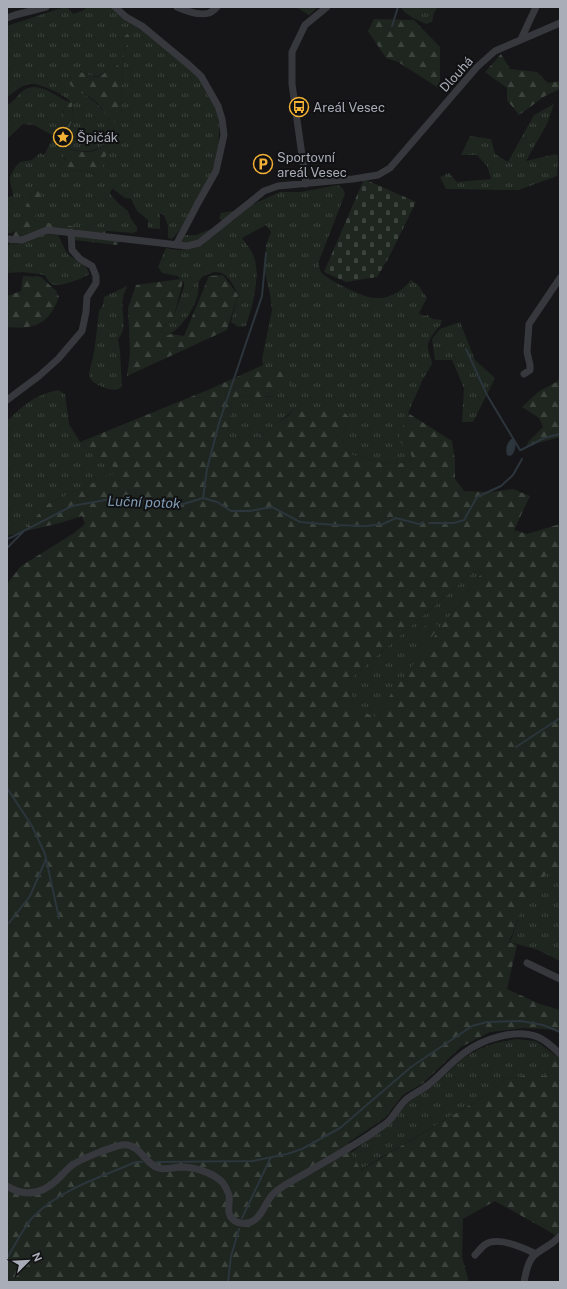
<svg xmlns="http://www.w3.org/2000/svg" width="567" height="1289" font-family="'Public Sans',sans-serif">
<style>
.grass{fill:url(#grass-tufts);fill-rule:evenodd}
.forest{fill:url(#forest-firs);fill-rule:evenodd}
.cemetery{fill:url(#cemetery-stones)}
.water{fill:#2c353c}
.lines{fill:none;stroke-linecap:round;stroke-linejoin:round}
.stream{stroke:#2c353c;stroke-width:2}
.minor{stroke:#37383d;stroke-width:7}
.labels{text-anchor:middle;stroke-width:4;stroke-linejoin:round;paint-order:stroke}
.street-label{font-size:13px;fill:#a8adb8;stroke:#111113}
.poi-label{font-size:13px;fill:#a8adb8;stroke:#111113;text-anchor:start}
.water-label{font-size:14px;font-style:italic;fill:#7f9bb3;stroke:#111113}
</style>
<defs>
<pattern id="grass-tufts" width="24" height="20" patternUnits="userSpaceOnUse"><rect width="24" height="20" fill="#1e261f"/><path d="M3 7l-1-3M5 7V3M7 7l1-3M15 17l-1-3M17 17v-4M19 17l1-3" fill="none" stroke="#3c433d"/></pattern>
<pattern id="forest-firs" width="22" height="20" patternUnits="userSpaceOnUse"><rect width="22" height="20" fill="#1e261f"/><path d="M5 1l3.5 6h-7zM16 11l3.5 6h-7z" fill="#3c433d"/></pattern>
<pattern id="cemetery-stones" width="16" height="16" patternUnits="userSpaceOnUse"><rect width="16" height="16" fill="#1e261f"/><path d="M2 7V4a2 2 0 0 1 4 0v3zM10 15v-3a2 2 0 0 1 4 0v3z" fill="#3c433d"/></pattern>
</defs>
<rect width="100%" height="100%" fill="#161618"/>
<!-- grass -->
<path class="grass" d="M67 7 73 14 84 10 87 7H111C123 17 136 25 148 34 157 40 165 49 174 56 182 63 192 70 199 78 226 111 224 152 204 187 195 205 186 225 172 239L168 238V226L164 215 160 213V229L148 228V220L137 211 131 199 125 198 113 189 111 190 110 194 119 204 128 211 131 219 137 227V231L133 233 95 230 34 221 41 197 32 193 16 230 12 233H7V197L13 196C13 190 10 185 10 179 10 173 16 166 20 162L32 160 40 153 44 155 54 136 34 125 23 124 7 139V105C14 102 18 94 24 90 37 81 54 94 66 101L61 123 66 135C70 125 75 116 72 105 70 96 38 82 28 84 21 86 13 93 7 97V26L58 9ZM132 39 130 43 125 47 123 60 121 114 110 120C101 106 91 97 75 89L80 71C86 74 96 79 102 74 105 73 107 69 109 67L116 68 119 63 121 51ZM102 145 94 175 84 170 71 171 66 162 65 159 62 157 64 153 61 147C76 150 90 156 102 145Z
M296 7H318L309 15Z
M401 7H438L434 13 432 22 426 24C418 20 404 15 401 7Z
M554 104 547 124 526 161 556 154 558 156 557 176 519 190 446 189 440 177 449 173 457 182 491 179 487 166 477 155H461L470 136 491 139 495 154 508 162 534 115Z
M338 185 343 189 345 194 319 261C319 266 319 269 322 273 327 280 364 297 373 298 376 298 380 298 382 298 394 296 404 289 411 280L418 285 427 298 419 313 423 316 428 315 432 319 442 320C441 328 429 335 428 345 427 351 432 358 432 364L423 379 408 413 410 451 412 458 409 462 394 464 382 463 352 455 347 450 342 440 349 417 344 412 294 409C288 416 281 419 274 425 263 434 247 449 232 440L228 434 232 401 237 397 246 395 255 397H268L273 395 285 388 291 374 263 365 262 359 272 310 270 294 265 273 266 245 271 232 266 225 242 238C247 245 253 252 255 260 260 279 252 308 246 326L238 327 231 322 238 295C233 283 224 266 208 274 204 275 200 278 199 282 198 286 199 290 198 294 195 308 181 329 168 335L161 330 174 316 184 287V282L177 276 162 273 158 267 166 248C181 252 193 249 206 244L187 247 182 242 185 235H196L208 230 221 229 226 224 219 218 221 213 232 211 236 215 232 222 247 207 280 192H300Z
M51 234 58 235C62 241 64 250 69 255 76 261 87 263 89 274 85 278 62 286 56 285 51 285 47 280 45 275L23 272 7 273V245C22 245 36 235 51 234Z
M127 286C126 290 123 294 123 298 120 313 129 326 118 339L120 351 122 386C119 391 114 390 108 389 103 387 93 384 90 378 88 372 92 363 93 357 96 342 97 326 99 311L103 305 104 297Z
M460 322 475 360 495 378 473 422H462L464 388 452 360H435L432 339 440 329Z
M58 390 65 394 69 424 80 442 120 471 49 503 22 532 7 536V421C25 404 33 396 58 390Z
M478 568 481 574 374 718 354 707 349 680Z
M557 868H560V961L538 950 510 942C520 916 529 880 557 868Z
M516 1039 536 1041 554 1054 546 1076H522L504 1080 488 1094 360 1170 351 1153 389 1124 411 1100 432 1087 463 1058 479 1049 495 1043Z"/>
<!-- forest -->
<path class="forest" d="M374 19 414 20 440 47V89L398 62 386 58 368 31Z
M127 34 130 35 132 39 130 43 125 47 123 60 121 114 114 123C106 117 103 108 95 101 87 94 74 91 69 83L76 72C84 70 93 81 102 75 105 73 107 69 109 67H116C123 58 118 41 127 34Z
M501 54 510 69 537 72 548 83 560 81V89L545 96 519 115 507 100V88L485 72Z
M66 101 72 103 73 118 66 135 63 134 61 123Z
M106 143 108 146 101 175 97 176 84 170 71 171 64 168 66 159 62 157 64 153 61 147C71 149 85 155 96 150 99 148 102 145 106 143Z
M52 149H55L56 150 52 161 51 162 49 156Z
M37 190 40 192 42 197 34 221 106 231 103 239 120 241 117 245 74 240 73 231 54 229 51 234 43 235 36 238 9 245 32 193Z
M223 275 238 295 227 330 127 376 130 353 128 308 136 285 180 279 183 281 174 316 161 330 168 335 171 334 184 336 209 276Z
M23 276 41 277 56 291 59 297C49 324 35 330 7 327V296L21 291Z
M263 365 291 374 294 379C287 388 275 397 262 397 249 398 243 391 232 401L228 434 232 440 240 442 249 441 259 437 275 424 289 415 294 409 299 407 311 410H331L344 412 349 417 342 440 347 450 352 455 382 463 394 464 409 462 412 458 410 451 398 440 408 413 452 441 455 461V479L464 491 489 492 513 489 530 496 514 530 527 534 560 524V868C532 873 519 919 509 942L517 945 507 989 540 1004 560 1010V1030L524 1028 490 1032 461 1047 423 1083 403 1095 385 1118 348 1143 351 1153 361 1170 488 1094 504 1080 522 1076H546L554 1054 560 1059V1238L543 1228 495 1201 463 1219 462 1257 469 1282H7V584L21 566 74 533 85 524 82 516 60 523 22 532 49 503 119 471 80 442 210 389ZM478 568 481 574 374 717 354 707 349 680Z
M560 374V437L538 443 526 448 528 442 543 427 539 418 522 407 538 392 558 381Z
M435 617H439L436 623 439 627 427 643 419 637 420 631Z"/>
<!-- cemetery -->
<path class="cemetery" d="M364 179 416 202 389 257 377 277 346 282 324 272Z"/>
<!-- water -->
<path class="water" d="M511 439H514C517 444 515 454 510 456L507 455C505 449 507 443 511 439Z"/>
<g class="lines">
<!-- stream -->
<path class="stream" d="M392 26 398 7
M466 349 487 395 520 450
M521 450 544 438 560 434
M203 498 207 469 219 423 262 296 266 253
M429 523H454L464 520 477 497 501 486 513 475 522 459
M7 539 12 537 72 506 111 499 140 500 177 506 203 498 217 502 231 511H250L272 507 300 522 334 525 366 526 383 524 396 518 419 524 423 523
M7 548 23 532
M516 747 560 718
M7 788 32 826 45 854 59 918
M9 923 30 896 46 859
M156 1162 253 1161 287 1154 302 1149 340 1128 411 1067 472 1026 487 1022 521 1021 543 1025 560 1032
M242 1218 270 1159
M7 1258C14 1247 25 1225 33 1217 61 1189 101 1177 136 1162H142
M228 1282 231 1256 239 1229"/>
<!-- minor -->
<path class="minor" d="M115 7 126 17 142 26 189 65 201 76 218 106 222 119 224 135 216 171 198 203 176 245
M177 7C186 11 199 16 209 13 212 12 215 9 217 7
M7 18 15 15 46 7
M521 39 536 7
M306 184 292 84V52L305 25 327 7
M7 239 22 240 47 230 187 246 199 243 264 191 278 186 353 179 378 175 390 168 477 67 495 51 560 23
M524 374 530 370V365L527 352 529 324 560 278
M7 400 39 376 58 359 82 331 86 312 87 297 96 283V276L92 266 80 259 72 250 71 232
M527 963 560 979
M7 1186C26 1198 43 1194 59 1178 63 1174 67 1169 71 1166 80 1159 111 1147 122 1145 140 1143 144 1163 158 1168 165 1170 172 1168 179 1167 194 1167 213 1172 223 1183 225 1186 228 1192 229 1195 230 1201 228 1207 229 1213 232 1223 242 1225 251 1222 263 1217 265 1201 274 1193 283 1185 296 1179 306 1173 328 1160 350 1148 371 1134 376 1130 383 1126 388 1122 395 1115 400 1104 408 1098 416 1092 426 1088 433 1081 443 1072 453 1061 464 1053 483 1039 516 1028 538 1037 547 1041 553 1047 560 1054
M475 1255C478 1252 482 1246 486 1244 499 1236 524 1248 536 1254
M524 1282C526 1272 528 1259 537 1253 546 1246 551 1246 560 1236"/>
</g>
<!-- icons -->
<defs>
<symbol id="bus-ring" viewBox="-11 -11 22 22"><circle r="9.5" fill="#111113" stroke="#f2b134" stroke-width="1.5"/><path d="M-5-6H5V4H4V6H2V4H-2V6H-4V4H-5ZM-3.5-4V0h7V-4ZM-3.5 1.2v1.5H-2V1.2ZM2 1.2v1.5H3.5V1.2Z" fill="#f2b134"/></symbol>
<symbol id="sight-ring" viewBox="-11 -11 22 22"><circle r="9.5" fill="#111113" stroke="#f2b134" stroke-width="1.5"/><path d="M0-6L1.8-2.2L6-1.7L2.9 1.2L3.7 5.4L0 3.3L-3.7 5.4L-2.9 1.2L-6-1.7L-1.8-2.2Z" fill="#f2b134"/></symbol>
<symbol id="parking-ring" viewBox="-11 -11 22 22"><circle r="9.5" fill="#111113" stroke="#f2b134" stroke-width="1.5"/><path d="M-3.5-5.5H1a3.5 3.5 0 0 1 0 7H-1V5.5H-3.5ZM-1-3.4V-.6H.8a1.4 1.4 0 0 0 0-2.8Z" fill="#f2b134"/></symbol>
</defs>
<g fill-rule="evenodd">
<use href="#bus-ring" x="288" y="96" width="22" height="22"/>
<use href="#sight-ring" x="52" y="126" width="22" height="22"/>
<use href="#parking-ring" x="252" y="153" width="22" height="22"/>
</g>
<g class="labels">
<!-- street labels -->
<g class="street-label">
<text transform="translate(456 74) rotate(-48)" y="5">Dlouhá</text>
</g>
<!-- poi labels -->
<g class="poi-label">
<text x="313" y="112">Areál Vesec</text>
<text x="77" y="142">Špičák</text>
<text x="277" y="162">Sportovní<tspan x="277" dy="15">areál Vesec</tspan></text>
</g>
<!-- water labels -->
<g class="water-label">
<text transform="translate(144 502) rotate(2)" y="5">Luční potok</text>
</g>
</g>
<!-- border -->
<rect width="567" height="1289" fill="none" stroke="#a8adb8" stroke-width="16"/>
<!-- north arrow -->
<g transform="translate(28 1261) rotate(66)" stroke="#111113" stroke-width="3" paint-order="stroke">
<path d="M0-3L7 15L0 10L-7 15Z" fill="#a8adb8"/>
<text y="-6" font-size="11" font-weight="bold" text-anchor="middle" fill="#a8adb8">N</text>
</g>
</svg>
